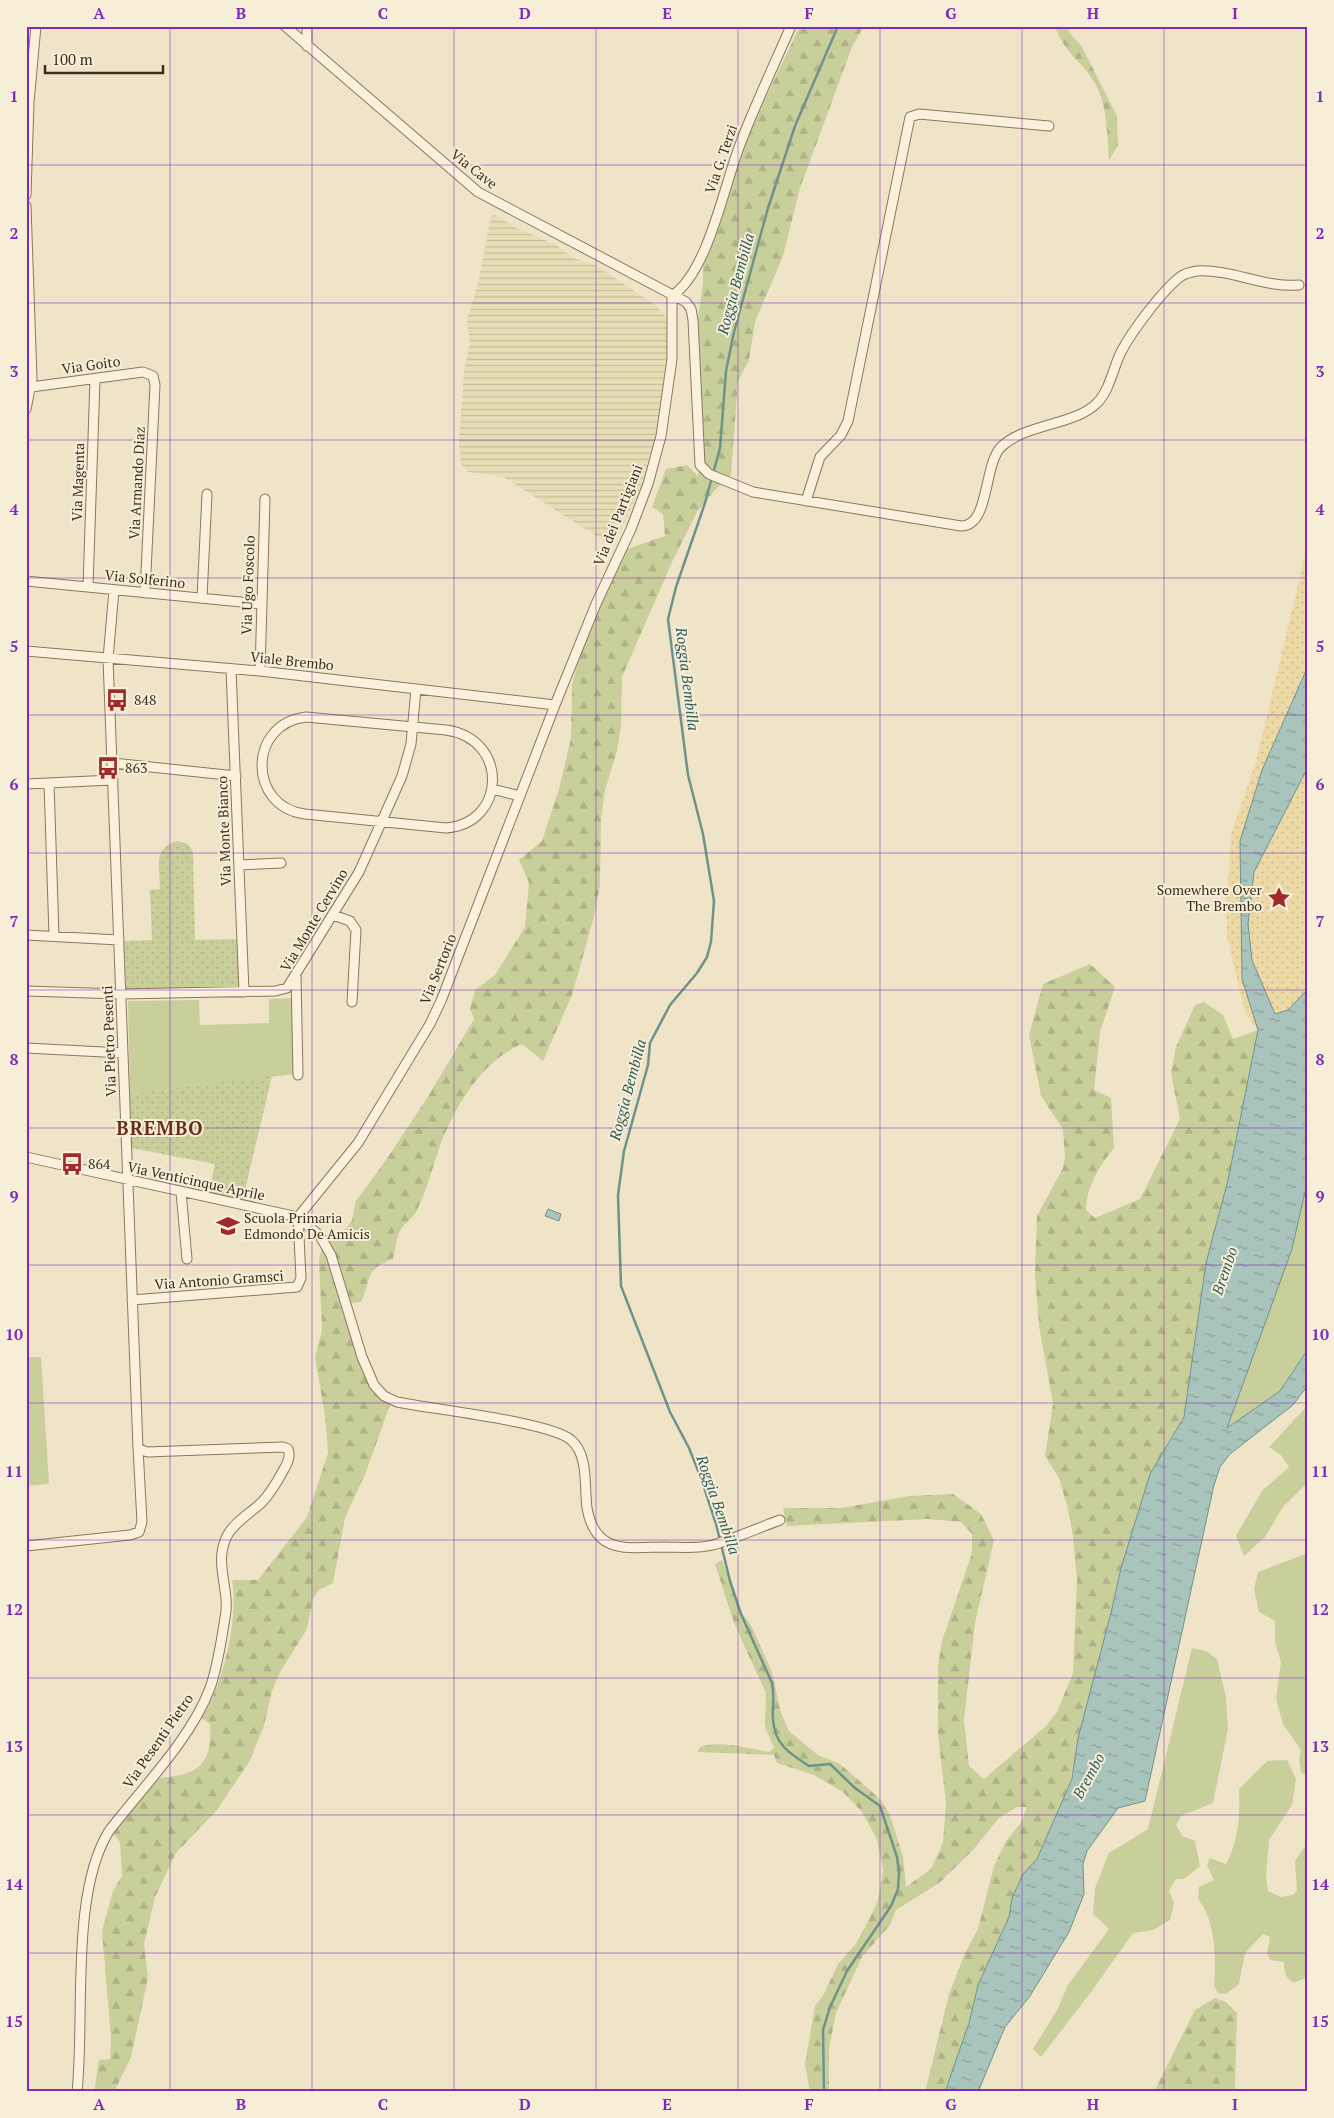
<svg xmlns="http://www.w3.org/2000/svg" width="1334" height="2118" font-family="'PT Serif',serif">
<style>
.farmland{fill:url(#farmland-rules)}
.grass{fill:#c9cf9b}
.forest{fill:url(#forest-firs)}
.sand{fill:url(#sand-dots)}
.park{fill:url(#park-dots)}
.water{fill:url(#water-ripples);stroke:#6f938a}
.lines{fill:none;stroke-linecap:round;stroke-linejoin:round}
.stream{stroke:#6f938a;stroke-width:2.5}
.minor-casing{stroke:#8d765c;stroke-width:11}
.minor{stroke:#faf1dc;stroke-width:9}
.grid{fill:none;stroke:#7b2cbf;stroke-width:1;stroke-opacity:0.55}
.labels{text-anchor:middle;stroke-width:4;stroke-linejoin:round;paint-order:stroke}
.street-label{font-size:14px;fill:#3d2e20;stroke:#f7eed8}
.poi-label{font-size:14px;fill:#3d2e20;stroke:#f7eed8;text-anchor:start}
.water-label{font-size:15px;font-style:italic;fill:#2f5d5a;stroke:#f7eed8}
.district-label{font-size:19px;font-weight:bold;letter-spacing:1px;fill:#6b2e1e;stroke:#f7eed8}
.neatline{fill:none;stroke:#7b2cbf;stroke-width:2}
.grid-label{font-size:16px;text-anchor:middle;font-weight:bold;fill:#7b2cbf}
</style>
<defs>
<pattern id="farmland-rules" width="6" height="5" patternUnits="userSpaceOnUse" patternTransform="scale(1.25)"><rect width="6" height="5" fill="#e6deb5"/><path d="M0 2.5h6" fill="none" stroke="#c6bf9b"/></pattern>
<pattern id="forest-firs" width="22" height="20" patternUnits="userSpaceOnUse" patternTransform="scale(1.25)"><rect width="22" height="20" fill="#c9cf9b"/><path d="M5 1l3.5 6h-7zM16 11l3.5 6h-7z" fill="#aeb285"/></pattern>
<pattern id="sand-dots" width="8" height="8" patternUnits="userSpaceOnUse" patternTransform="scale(1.25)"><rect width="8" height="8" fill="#ecd9a5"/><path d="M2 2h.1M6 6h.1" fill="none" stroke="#cbbb8e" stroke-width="1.8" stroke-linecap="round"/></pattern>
<pattern id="park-dots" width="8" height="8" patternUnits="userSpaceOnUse" patternTransform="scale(1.25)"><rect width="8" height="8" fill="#c9cf9b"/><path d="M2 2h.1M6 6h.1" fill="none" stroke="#aeb285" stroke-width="1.8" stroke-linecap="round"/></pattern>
<pattern id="water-ripples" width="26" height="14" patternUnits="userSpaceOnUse" patternTransform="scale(1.25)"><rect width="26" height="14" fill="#a9c4bc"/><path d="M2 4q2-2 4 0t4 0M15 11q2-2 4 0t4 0" fill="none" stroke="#8ba098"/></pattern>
</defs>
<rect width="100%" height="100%" fill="#f0e4c8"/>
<!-- farmland -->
<path class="farmland" d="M495 215 515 227 556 245 574 258 597 266 655 305 666 317 669 341 656 434 638 494 619 534 609 544 502 476 468 472 461 464 459 445 464 372 470 342 467 319 478 284 491 216Z"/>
<!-- grass -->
<path class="grass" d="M293 998 295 1074 130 1094 128 1001 199 1000 200 1025 269 1023V999Z
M1308 1179V1349L1280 1391 1226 1429 1292 1249Z
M26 1357H41L49 1484 26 1486Z
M1308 1405V1482L1283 1507 1265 1537 1244 1556 1236 1536 1262 1491 1289 1467 1281 1455 1269 1447Z
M1308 1553V1774L1301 1773 1299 1759 1301 1750 1283 1724 1276 1699 1281 1662 1275 1642V1621L1259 1612 1254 1589 1258 1572Z
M1192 1648 1206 1651 1217 1659 1226 1697 1228 1729 1213 1803 1181 1816 1176 1825 1182 1836 1195 1841 1200 1866 1184 1879H1176L1169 1890 1174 1903 1170 1920 1153 1930 1133 1933 1091 1992 1041 2057 1033 2049 1057 2010 1068 1985 1109 1929 1093 1914 1095 1888 1109 1853 1148 1829Z
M1287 1760 1296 1779 1292 1805 1269 1840 1266 1876 1268 1891 1281 1897 1293 1895 1297 1890 1295 1861 1308 1842V1977L1294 1983C1285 1978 1284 1971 1284 1962L1270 1960 1267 1954 1270 1937 1263 1934 1245 1953 1239 1984 1226 1994 1218 1993 1214 1986C1216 1959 1216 1921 1198 1899L1199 1887 1214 1880 1207 1865 1210 1858 1226 1864C1239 1840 1240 1815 1239 1789L1267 1761Z"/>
<!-- forest -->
<path class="forest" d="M800 26H864L852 47 800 188 783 256 755 322 749 360 738 381 731 475 715 490 697 512 672 562 622 677 621 726 617 751 605 790 601 819 600 885 595 913 572 995 543 1061 522 1044C483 1060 456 1105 441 1143 433 1165 427 1191 416 1212 412 1219 402 1225 399 1233 396 1241 395 1251 393 1259 363 1270 372 1279 361 1302L344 1304C352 1339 358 1383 390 1405L366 1472 345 1518 333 1583 319 1590 313 1599 307 1629 280 1672 272 1691 264 1726 249 1762 217 1810 176 1853 155 1897 144 1944 148 1978 131 2057 114 2092H94L99 2060 110 2059 111 2038 102 1931 113 1891 122 1876 120 1842 112 1832 156 1778C196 1776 213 1767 210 1724L201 1718C223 1688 239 1617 232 1580H258L307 1517 328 1453 325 1416 315 1358 322 1330 319 1260 322 1247 334 1236 347 1228 352 1220 356 1201 386 1160 429 1095 474 1019 470 1009 475 990 495 975 525 927 529 883 519 860 542 841 559 789 571 738 572 685 581 650 594 614 627 549 665 536 663 514 652 507 666 469 687 465 698 476 704 442 697 324 703 283V260L747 137Z
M1055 26H1068L1070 33 1082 47 1117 116 1118 145 1109 160C1107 135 1108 111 1097 87 1085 63 1064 54 1055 26Z
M1090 964 1115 987 1100 1032 1094 1090 1111 1098 1114 1148C1099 1167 1087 1185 1086 1210L1095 1218 1140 1199 1180 1119 1171 1073 1176 1047 1195 1005 1204 1002 1223 1015 1233 1039 1258 1030 1228 1180 1206 1263 1184 1417 1150 1474 1121 1568 1111 1613 1078 1738 1072 1779 1037 1859 1023 1874 1012 1898 1009 1917 978 1985 969 2023 945 2092H925L949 1994 965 1953 978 1929 994 1866 1006 1841 1021 1823 1027 1807H1017L999 1818 973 1850 939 1883 896 1910 890 1925 862 1957 836 2013 829 2049V2092H810L805 2064 815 2006 824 1994 838 1964 855 1945 869 1920 878 1900 883 1870 877 1839 862 1812 843 1792 814 1775 777 1763 774 1755 697 1752 700 1747C722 1740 746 1748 769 1752L774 1748 765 1727 766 1693 734 1623 715 1564 722 1560 741 1611 752 1627 772 1672 781 1713 789 1731 818 1755 840 1764 880 1799 890 1815 903 1857 906 1887 931 1869 943 1843 946 1803 938 1735V1666L942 1641 972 1553V1534L961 1522 928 1519 787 1526 783 1508H841L910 1496 953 1494 981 1514 994 1540 975 1623 967 1693 964 1720 969 1766 984 1779 1045 1727 1057 1712 1073 1673 1077 1580 1073 1537 1068 1509 1059 1478 1045 1456 1053 1404 1039 1326 1035 1274 1037 1216 1063 1168 1065 1156 1063 1129 1041 1096 1029 1035 1043 984Z
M1215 1998 1226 2002 1237 2013 1235 2092H1152L1157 2086 1195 2010Z"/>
<!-- sand -->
<path class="sand" d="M1308 532V666L1262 770 1242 979 1258 1030 1245 1012 1227 936 1226 906 1231 835 1256 762 1303 564Z
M1306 770 1308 989 1288 1010 1275 1014 1252 960 1248 924 1254 871Z"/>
<!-- park -->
<path class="park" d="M177 841 188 844 193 853 195 940 237 939 239 987 126 991 124 941 152 940 150 890 160 889C160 867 152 849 177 841Z
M272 1076 243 1199 209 1192 215 1164 131 1148 130 1094Z"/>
<!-- water -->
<path class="water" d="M1308 666V807L1306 771 1254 872 1248 924 1252 960 1275 1014 1288 1010 1308 989V1179L1292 1249 1227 1428 1280 1391 1308 1349V1385L1293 1405 1230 1454 1220 1467 1214 1485 1145 1801 1118 1808 1087 1851 1083 1864 1084 1894 1069 1932 1030 1996 1005 2027 978 2092H945L969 2023 978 1985 1009 1917 1012 1898 1023 1874 1037 1859 1072 1779 1078 1738 1111 1613 1121 1568 1150 1474 1184 1417 1206 1263 1228 1180 1258 1030 1242 979 1240 841 1262 770Z
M548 1209 561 1214 559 1221 545 1216Z"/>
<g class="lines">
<!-- stream -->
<path class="stream" d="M824 2092 823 2030 830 2007 847 1971 891 1906 898 1889 899 1873 897 1857 880 1806 855 1788 830 1764 809 1766C790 1754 774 1744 773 1719 772 1706 775 1696 772 1683L741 1614 730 1581 716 1524 701 1478 689 1448 670 1412 621 1286 618 1195 624 1151 648 1065 650 1043 670 1005 697 973 707 957 711 942 714 901 703 834 688 775 668 619 676 587 705 503 720 448 726 371 734 332 768 208 795 126 838 26"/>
<defs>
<path id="minor" d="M285 26 478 192 686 302 691 309 693 320 700 465 709 474 753 492 961 526C990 526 983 466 1001 447 1024 424 1076 425 1097 403 1110 390 1113 368 1121 352 1132 331 1162 291 1180 277 1185 273 1191 272 1197 271 1232 269 1264 288 1299 285
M307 26V46
M26 195 29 102 36 26
M26 206 32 379 26 409
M672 296C709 271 724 184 741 142 756 103 774 65 791 26
M31 387 143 372 153 376 155 385 145 593
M806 501 820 457 841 435 848 421 910 117 919 114 1049 126
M26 581 262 604
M88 587 95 379
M202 598 207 494
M26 651 260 671 555 705
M231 669 244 992
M260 671 265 499
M306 717 446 730C510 739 506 824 446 828L305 814C248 807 247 724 306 717Z
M113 763 236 776
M49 783 54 936
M26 784 113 780
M492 789 520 796
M239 865 281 863
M333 915 350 921 356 930 352 1002
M26 935 119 940
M296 976 298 1075
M26 991 121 994 275 991 287 988 359 872 402 776 411 744 416 689
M26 1048 123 1053
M26 1157 298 1217 320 1236 331 1255 362 1357 374 1385 384 1396 397 1402C431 1409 551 1422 571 1440 589 1455 584 1487 587 1508 595 1554 626 1548 663 1547 679 1547 697 1549 713 1545 736 1538 758 1528 780 1520
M181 1192 187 1259
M298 1217 358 1143 430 1024 441 1001 555 705 596 604 631 529 648 484 661 436 672 359V296
M132 1300 297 1287 301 1278 298 1217
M26 1546 130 1535 139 1532 142 1522 138 1448
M77 2092C85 2017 70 1894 109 1831 142 1788 191 1739 210 1688 218 1666 221 1641 225 1618 231 1590 213 1564 227 1536 234 1522 251 1513 262 1502 271 1493 277 1482 283 1471 287 1464 291 1457 288 1449L283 1447 147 1452 138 1448 108 659 114 590"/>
</defs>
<!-- minor casing -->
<use href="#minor" class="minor-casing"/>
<!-- minor -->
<use href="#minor" class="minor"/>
</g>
<!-- grid -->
<path class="grid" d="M170 26V2092M312 26V2092M454 26V2092M596 26V2092M738 26V2092M880 26V2092M1022 26V2092M1164 26V2092M26 165H1308M26 303H1308M26 440H1308M26 578H1308M26 715H1308M26 853H1308M26 990H1308M26 1128H1308M26 1265H1308M26 1403H1308M26 1540H1308M26 1678H1308M26 1815H1308M26 1953H1308"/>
<!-- icons -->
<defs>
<symbol id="bus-bare" viewBox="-9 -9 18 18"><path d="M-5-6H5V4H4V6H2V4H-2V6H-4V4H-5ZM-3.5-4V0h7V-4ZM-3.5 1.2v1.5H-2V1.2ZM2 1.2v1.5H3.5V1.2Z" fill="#9e2a2b" stroke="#f7eed8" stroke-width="2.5" paint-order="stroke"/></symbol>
<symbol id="sight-bare" viewBox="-9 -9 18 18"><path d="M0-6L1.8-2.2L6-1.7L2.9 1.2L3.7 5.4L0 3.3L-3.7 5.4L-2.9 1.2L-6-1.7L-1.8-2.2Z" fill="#9e2a2b" stroke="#f7eed8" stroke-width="2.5" paint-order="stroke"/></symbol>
<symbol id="school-bare" viewBox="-9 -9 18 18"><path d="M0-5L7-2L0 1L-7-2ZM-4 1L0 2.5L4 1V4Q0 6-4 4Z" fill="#9e2a2b" stroke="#f7eed8" stroke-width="2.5" paint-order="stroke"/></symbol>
</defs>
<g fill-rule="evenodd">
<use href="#bus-bare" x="101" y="684" width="32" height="32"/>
<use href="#bus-bare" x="92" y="752" width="32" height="32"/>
<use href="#sight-bare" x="1263" y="882" width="32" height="32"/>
<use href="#bus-bare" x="56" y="1148" width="32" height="32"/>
<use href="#school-bare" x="212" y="1210" width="32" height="32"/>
</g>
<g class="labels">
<!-- street labels -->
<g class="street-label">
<text transform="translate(721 159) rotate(-71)" y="5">Via G. Terzi</text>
<text transform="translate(474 169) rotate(38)" y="5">Via Cave</text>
<text transform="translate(91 365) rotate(-8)" y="5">Via Goito</text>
<text transform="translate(78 482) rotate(-88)" y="5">Via Magenta</text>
<text transform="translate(137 483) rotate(-87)" y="5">Via Armando Diaz</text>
<text transform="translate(618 515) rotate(-68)" y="5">Via dei Partigiani</text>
<text transform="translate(145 579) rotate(6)" y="5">Via Solferino</text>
<text transform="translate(248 585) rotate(-88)" y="5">Via Ugo Foscolo</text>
<text transform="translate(292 661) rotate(6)" y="5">Viale Brembo</text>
<text transform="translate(224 831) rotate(-92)" y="5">Via Monte Bianco</text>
<text transform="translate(314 920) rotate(-59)" y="5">Via Monte Cervino</text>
<text transform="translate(438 969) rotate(-68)" y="5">Via Sertorio</text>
<text transform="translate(109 1041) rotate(-92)" y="5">Via Pietro Pesenti</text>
<text transform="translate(196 1181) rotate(12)" y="5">Via Venticinque Aprile</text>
<text transform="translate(219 1280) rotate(-4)" y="5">Via Antonio Gramsci</text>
<text transform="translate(158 1741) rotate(-55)" y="5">Via Pesenti Pietro</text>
</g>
<!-- poi labels -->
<g class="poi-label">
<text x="134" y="705">848</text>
<text x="125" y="773">863</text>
<text x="1262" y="895" text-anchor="end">Somewhere Over<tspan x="1262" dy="16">The Brembo</tspan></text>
<text x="88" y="1169">864</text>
<text x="244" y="1223">Scuola Primaria<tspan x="244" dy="16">Edmondo De Amicis</tspan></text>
</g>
<!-- water labels -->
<g class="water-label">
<text transform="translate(736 284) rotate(-75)" y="5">Roggia Bembilla</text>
<text transform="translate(687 679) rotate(83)" y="5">Roggia Bembilla</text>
<text transform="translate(628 1090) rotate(-75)" y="5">Roggia Bembilla</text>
<text transform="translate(1225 1271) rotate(-71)" y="5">Brembo</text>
<text transform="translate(718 1505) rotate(71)" y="5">Roggia Bembilla</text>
<text transform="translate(1089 1776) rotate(-61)" y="5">Brembo</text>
</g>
<!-- district labels -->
<g class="district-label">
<text x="160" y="1135">BREMBO</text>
</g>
</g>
<!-- border -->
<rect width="1334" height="2118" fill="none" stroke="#f7eed8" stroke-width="55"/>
<!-- scale -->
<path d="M45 65v8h118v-8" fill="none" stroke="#3d2e20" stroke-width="2.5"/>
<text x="52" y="65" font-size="15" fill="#3d2e20" stroke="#f7eed8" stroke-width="4" paint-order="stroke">100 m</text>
<rect x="28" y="28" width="1278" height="2062" class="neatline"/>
<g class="grid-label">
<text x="99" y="19">A</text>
<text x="241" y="19">B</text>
<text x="383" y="19">C</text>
<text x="525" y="19">D</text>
<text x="667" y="19">E</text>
<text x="809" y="19">F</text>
<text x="951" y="19">G</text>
<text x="1093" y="19">H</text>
<text x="1235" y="19">I</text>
<text x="14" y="102">1</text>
<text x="1320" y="102">1</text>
<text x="14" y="239">2</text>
<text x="1320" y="239">2</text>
<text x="14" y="377">3</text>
<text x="1320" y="377">3</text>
<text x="14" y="515">4</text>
<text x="1320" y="515">4</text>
<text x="14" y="652">5</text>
<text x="1320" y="652">5</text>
<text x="14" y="790">6</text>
<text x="1320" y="790">6</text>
<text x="14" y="927">7</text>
<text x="1320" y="927">7</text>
<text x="14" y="1065">8</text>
<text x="1320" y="1065">8</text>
<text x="14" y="1202">9</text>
<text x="1320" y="1202">9</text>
<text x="14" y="1340">10</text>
<text x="1320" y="1340">10</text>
<text x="14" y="1477">11</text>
<text x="1320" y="1477">11</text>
<text x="14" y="1615">12</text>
<text x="1320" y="1615">12</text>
<text x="14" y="1752">13</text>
<text x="1320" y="1752">13</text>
<text x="14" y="1890">14</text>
<text x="1320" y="1890">14</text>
<text x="14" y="2027">15</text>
<text x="1320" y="2027">15</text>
<text x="99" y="2110">A</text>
<text x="241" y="2110">B</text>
<text x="383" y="2110">C</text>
<text x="525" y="2110">D</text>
<text x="667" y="2110">E</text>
<text x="809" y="2110">F</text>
<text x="951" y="2110">G</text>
<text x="1093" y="2110">H</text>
<text x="1235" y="2110">I</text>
</g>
</svg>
